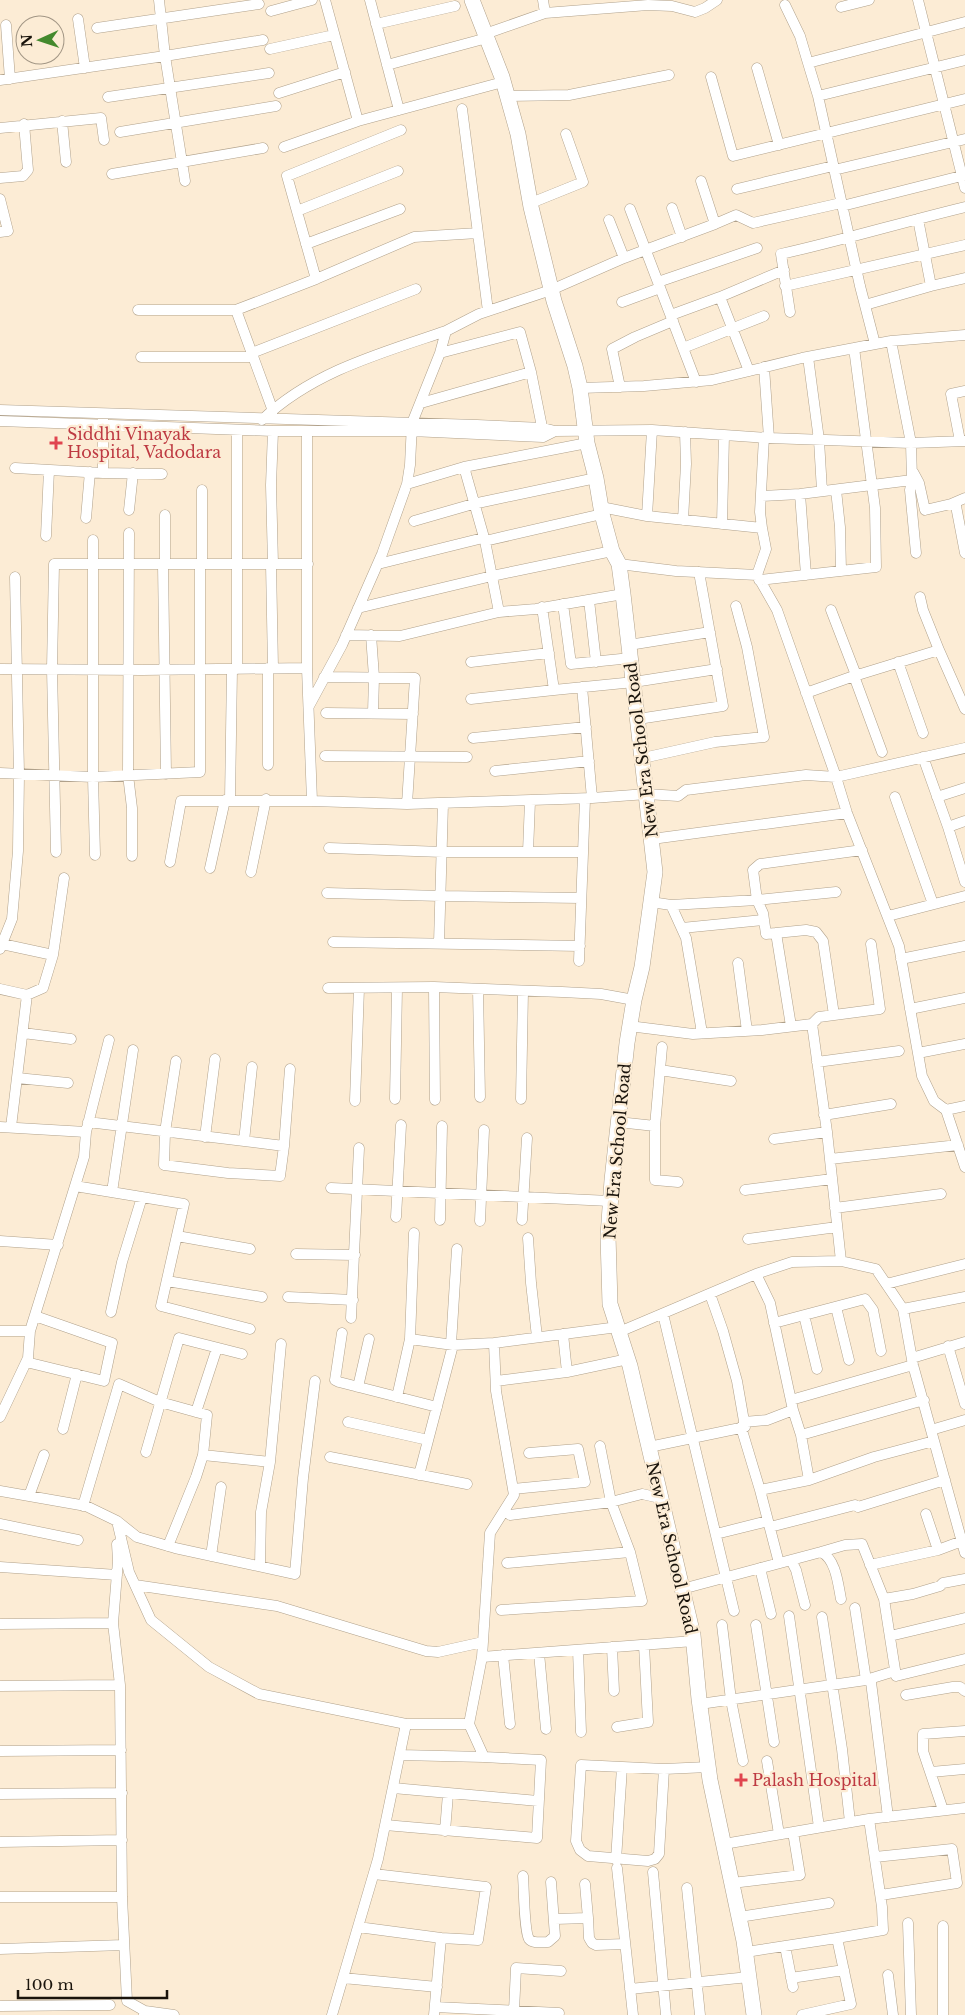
<svg xmlns="http://www.w3.org/2000/svg" width="965" height="2015" font-family="'Libre Baskerville',serif">
<style>
.lines{fill:none;stroke-linecap:round;stroke-linejoin:round}
.street-casing{stroke:#b0a18b;stroke-width:11}
.secondary-casing{stroke:#b0a18b;stroke-width:16}
.street{stroke:#fff;stroke-width:10}
.secondary{stroke:#fff;stroke-width:15}
.health-dot{fill:#e0444e;stroke:#fcecd5;stroke-width:2}
.labels{text-anchor:middle;stroke-width:4.5;stroke-linejoin:round;paint-order:stroke}
.health-label{font-size:16px;fill:#be3a42;stroke:#fcecd5;text-anchor:start}
.street-label{font-size:16px;fill:#1a140c;stroke:#fcecd5}
</style>
<rect width="100%" height="100%" fill="#fcecd5"/>
<g class="lines">
<defs>
<path id="street" d="M159 0 165 56 263 40
M325 0 358 121
M370 0 399 110
M543 0 545 13
M918 0 965 188
M785 5 800 36 808 63
M841 7 869 0
M271 11 312 0
M78 19 85 68
M376 24 455 6
M6 25 10 79
M97 28 259 4
M485 34 545 13 648 5 672 6 695 12 705 8 717 0
M270 49 334 35
M387 65 487 38
M757 68 779 145
M711 77 733 156 965 99
M0 80 165 56 185 181
M279 93 345 72
M508 96 569 95 669 75
M818 96 965 60
M108 97 269 73
M462 109 488 311
M62 121 66 162
M0 128 101 118 104 140
M120 132 276 106
M284 147 358 121 503 82
M834 170 965 139
M112 174 263 148
M0 178 23 176 28 170 24 124
M737 189 833 166
M0 199 8 231 0 232
M531 203 583 182 566 134
M842 206 965 175
M672 208 682 237
M630 209 696 382
M297 211 398 171
M715 224 736 215 753 223 841 203
M306 244 400 209
M624 258 715 224 701 181
M316 279 414 237 478 233
M658 282 757 248
M785 286 965 245
M931 286 965 278
M720 297 784 270
M622 302 660 288
M865 305 931 286 918 219
M138 310H236L273 411
M236 310 316 279 287 176 401 130
M790 312 781 254C843 240 903 222 965 207
M671 315 720 297 749 371
M875 344 860 286 818 96 808 63 965 22
M683 348 764 316
M252 353 416 289
M440 353 520 332 531 372 543 432
M141 357H253
M808 357 819 440 822 491
M764 367 769 438
M620 387 612 349 635 337 673 321
M580 388 644 386 712 380 802 358 891 341 965 335
M421 403 531 372
M0 410 477 425 543 428 555 431 652 430 769 438 911 443 891 341
M262 420C312 372 381 353 446 331
M0 421 273 431H411L543 437 555 431
M237 430V669
M273 431 271 485 273 564
M960 441 951 394 965 391
M464 467 485 541 499 612 536 609 623 594
M15 468 103 473V419
M913 472 919 483 925 510 951 504 956 506 965 553
M103 473 162 474
M912 480 910 490 916 553
M407 484 464 467 587 443
M202 490V564
M836 490 840 527 841 571
M800 494 806 575
M761 496 800 494 912 480 911 443 965 441
M951 504 965 498
M601 507 647 516 762 528 766 549 757 575
M129 510 133 473
M165 515V564
M647 516 652 430
M86 518 90 472
M683 520 686 464 685 432
M414 521 473 504 596 478
M722 524 724 435
M762 528 760 512 764 437
M129 533 128 775 132 808V856
M46 536 49 470
M93 540V777L95 855
M485 541 602 514
M163 564 166 774
M271 564 273 668
M378 564 483 538
M619 564 676 571 757 575 777 610 836 777 847 813 899 946 922 1076 934 1101 946 1110 965 1167
M759 580 876 567 875 508 854 348
M920 597 923 610 939 650
M589 600 596 662
M563 604 571 664 631 658
M542 607 554 690 634 682 717 669
M358 608 492 576 612 551
M831 610 856 675
M346 635 400 636 499 612
M371 635 374 677 373 713
M629 645 710 632
M471 662 549 653
M898 662 923 733
M268 668V765
M0 669 142 670 307 668V431
M854 676 882 752
M582 687 592 798
M806 693 851 677 939 650 965 709
M471 699 554 690
M309 706 342 645 382 554 407 484 410 465 412 423 440 353 446 331 479 314 551 290 624 258 609 220
M326 713 413 714
M638 719 723 706 699 572
M473 738 586 727
M325 756 467 757
M923 757 948 827 965 882
M643 758 715 742 764 737 747 647 736 606
M495 771 589 761
M0 773 93 777 200 772V564
M895 797 933 904
M937 797 965 788
M230 800 232 669
M312 801 407 804 415 678 324 677
M407 804 592 798 647 794 678 796 686 790 806 775 836 777 965 748
M948 827 965 821
M652 839 847 813
M329 848 443 852H528L530 801
M56 852 52 669 54 564H308
M528 852H583
M170 862 181 801H312L307 668
M210 868 225 800
M251 872 266 799
M836 892 757 900 753 870 760 864 862 850
M327 893 441 896 581 898
M651 902 671 905 686 938 702 1033
M671 905 757 900 763 913 766 934 806 930 816 932 823 941 834 1015
M888 916 965 896
M682 928 763 920
M776 933 791 1026
M333 942 580 946
M439 943 443 803
M2 944 53 955
M0 949 12 919 18 851 19 774 15 577
M901 959 965 946
M579 961 585 799
M738 963 747 1031
M434 987 435 1100
M328 988 434 987 562 992 601 994 634 1000
M0 989 27 995 43 988 53 955 64 878
M478 989 480 1097
M910 1009 965 998
M812 1024 819 1017 880 1009 871 944
M629 1026 693 1034 762 1030 812 1024 827 1132 841 1261
M23 1033 71 1039
M918 1053 965 1044
M176 1061 165 1132 164 1165 228 1173 280 1176 284 1146
M817 1062 899 1051
M660 1070 731 1081
M17 1078 68 1083
M395 1099 397 988
M521 1099 523 991
M355 1101 359 988
M946 1110 965 1106
M824 1115 891 1104
M88 1122 284 1146 290 1069
M618 1122 655 1126V1180L678 1182
M655 1126 662 1047
M0 1127 86 1132
M11 1127 27 995
M205 1137 215 1059
M774 1139 827 1132
M244 1141 252 1067
M830 1159 958 1145
M75 1186 184 1204 161 1306 250 1329
M331 1188 610 1201
M745 1190 832 1179
M112 1192 133 1050
M835 1208 941 1194
M396 1217 401 1125
M440 1220 442 1126
M522 1220 527 1138
M480 1221 484 1130
M177 1236 250 1249
M528 1238 531 1283 537 1337
M748 1239 837 1227
M0 1241 58 1245
M296 1254 355 1255
M167 1281 262 1297
M886 1284 965 1264
M288 1297 353 1300
M836 1307 849 1360
M903 1309 913 1365 965 1553
M111 1312 122 1262 142 1197
M663 1314 734 1611
M804 1315 817 1369
M351 1318 359 1148
M774 1323 865 1299 873 1310 881 1351
M0 1331H30
M619 1332 756 1274 792 1262 841 1261 876 1269 903 1309 965 1297
M342 1333 335 1380 339 1382 437 1407
M563 1334 567 1372
M410 1339 453 1345 494 1343 618 1327
M451 1344 457 1249
M948 1346 965 1404
M912 1358 965 1342
M26 1362 104 1381 112 1343 35 1316
M496 1381 567 1372 628 1359
M358 1387 369 1339
M397 1397 410 1339 414 1233
M791 1400 913 1365
M793 1410 801 1435 924 1400
M196 1412 217 1348
M0 1417 28 1358 30 1331 84 1157 86 1132 109 1040
M348 1422 428 1440
M744 1422 767 1420 793 1410 770 1303 756 1274
M741 1427 760 1490 779 1563
M63 1429 77 1374
M931 1430 965 1420
M801 1435 809 1480 874 1457 934 1441
M649 1447 745 1427 737 1381 723 1331 710 1294
M146 1452 179 1338 242 1354
M203 1455 270 1462 261 1512 260 1566
M330 1457 467 1484
M270 1462 281 1344
M419 1475 453 1345
M513 1489 585 1482 578 1449 529 1453
M760 1490 809 1480
M0 1491 86 1506 117 1521 137 1537 175 1548 295 1574 303 1478 315 1381
M29 1496 44 1455
M83 1506 119 1384 160 1402 207 1415 203 1455 196 1477 168 1546
M926 1514 938 1550 965 1540
M510 1515 611 1502 642 1494 660 1498
M117 1521 129 1572 151 1620 209 1667 259 1694 406 1724
M0 1524 78 1540
M770 1527 855 1505 858 1507 945 1480
M716 1534 768 1521
M117 1544 118 1561 113 1623 120 1685
M821 1552 845 1545 862 1544 884 1599 896 1676 965 1659
M211 1556 221 1487
M791 1560 796 1570 805 1605
M507 1563 630 1552
M870 1565 938 1550
M0 1567 117 1575
M760 1568 771 1614
M135 1585 277 1606 426 1651 438 1652 483 1642
M682 1589 821 1552C836 1559 838 1584 841 1599
M884 1599 913 1594 940 1586 943 1583 965 1579
M855 1608 866 1680 895 1671
M501 1610 642 1601 630 1552 611 1502 600 1446
M789 1616 819 1827
M822 1617 842 1749 850 1822
M0 1624 113 1623
M722 1625 731 1700 743 1761
M756 1625 774 1742
M890 1636 965 1618
M612 1647 614 1691
M578 1650 581 1732
M539 1653 546 1729
M503 1655 510 1724
M482 1657 694 1641
M0 1686 120 1685 122 1897 127 2001 145 2011
M906 1695 953 1687H960L965 1691
M700 1704 866 1680 871 1682 888 1817
M617 1727 648 1722 644 1645
M0 1751 121 1750
M400 1755 484 1757
M767 1761 779 1834
M664 1769 659 1854 655 1859 648 1861 588 1856 580 1850 576 1841 581 1765 664 1769 708 1767
M931 1772 965 1769
M393 1788 538 1801
M0 1794 122 1793
M943 1810 923 1751V1734L965 1731
M385 1825 537 1838 541 1760 484 1757 469 1724
M445 1831 448 1794
M0 1842 122 1840
M724 1844 869 1819 965 1808
M875 1857 952 1849 957 1883 881 1895
M616 1860 622 1767
M617 1868 633 2015
M653 1872 666 2015
M374 1874 486 1887 478 1940 441 1938
M523 1876C524 1887 524 1931 529 1939 533 1944 543 1942 548 1942L555 1936 551 1882
M732 1883 800 1875 793 1832
M585 1884 588 1918
M687 1888 700 2015
M0 1897H122
M739 1917 829 1903
M555 1919 588 1918 589 1938 592 1943 596 1945 625 1944
M908 1923 911 2015
M943 1926V2015
M358 1927 441 1938 434 2015
M837 1938 883 1930 882 1907 869 1819
M785 1946 793 1987
M0 1949 124 1945
M746 1952 837 1938 851 2004 802 2015
M888 1975 893 2015
M343 1978 437 1987
M791 1978 844 1970
M630 1989 749 1977
M0 2006 110 2005
M435 2007 559 2013
M514 2011 516 1968 561 1971
M144 2015 145 2011 174 2015
M332 2015 378 1859 406 1724H469L482 1657 490 1533 514 1495 496 1391 494 1343"/>
<path id="secondary" d="M472 0 502 77 518 134 531 207 554 301 575 366 580 388 587 443 596 478 602 514 612 551 619 564 623 594 655 872 642 967 634 1000 627 1043 612 1180 608 1236 610 1304 630 1366 693 1635 699 1699 710 1780 744 1941 754 2015"/>
</defs>
<!-- street casing -->
<use href="#street" class="street-casing"/>
<!-- secondary casing -->
<use href="#secondary" class="secondary-casing"/>
<!-- street -->
<use href="#street" class="street"/>
<!-- secondary -->
<use href="#secondary" class="secondary"/>
</g>
<!-- markers -->
<g class="health-dot">
<path d="M53.5 435.5h5v5h5v5h-5v5h-5v-5h-5v-5h5z"/>
<path d="M738.5 1772.5h5v5h5v5h-5v5h-5v-5h-5v-5h5z"/>
</g>
<g class="labels">
<!-- health labels -->
<g class="health-label">
<text x="67" y="440">Siddhi Vinayak<tspan x="67" dy="18">Hospital, Vadodara</tspan></text>
<text x="752" y="1786">Palash Hospital</text>
</g>
<!-- street labels -->
<g class="street-label">
<text transform="translate(641 750) rotate(-97)" y="6">New Era School Road</text>
<text transform="translate(617 1151) rotate(-85)" y="6">New Era School Road</text>
<text transform="translate(672 1548) rotate(77)" y="6">New Era School Road</text>
</g>
</g>
<!-- north arrow -->
<g transform="translate(40 40) rotate(267)"><circle r="24" fill="#fcecd5" stroke="#a29685"/>
<path d="M0-4L9 19L0 12L-9 19Z" fill="#44892d"/>
<text y="-8" font-size="14" font-weight="bold" text-anchor="middle" fill="#1a140c">N</text>
</g>
<!-- scale -->
<path d="M18 1990v8h149v-8" fill="none" stroke="#1a140c" stroke-width="2.5"/>
<text x="25" y="1990" font-size="15" fill="#1a140c" stroke="#fcecd5" stroke-width="4" paint-order="stroke">100 m</text>
</svg>
